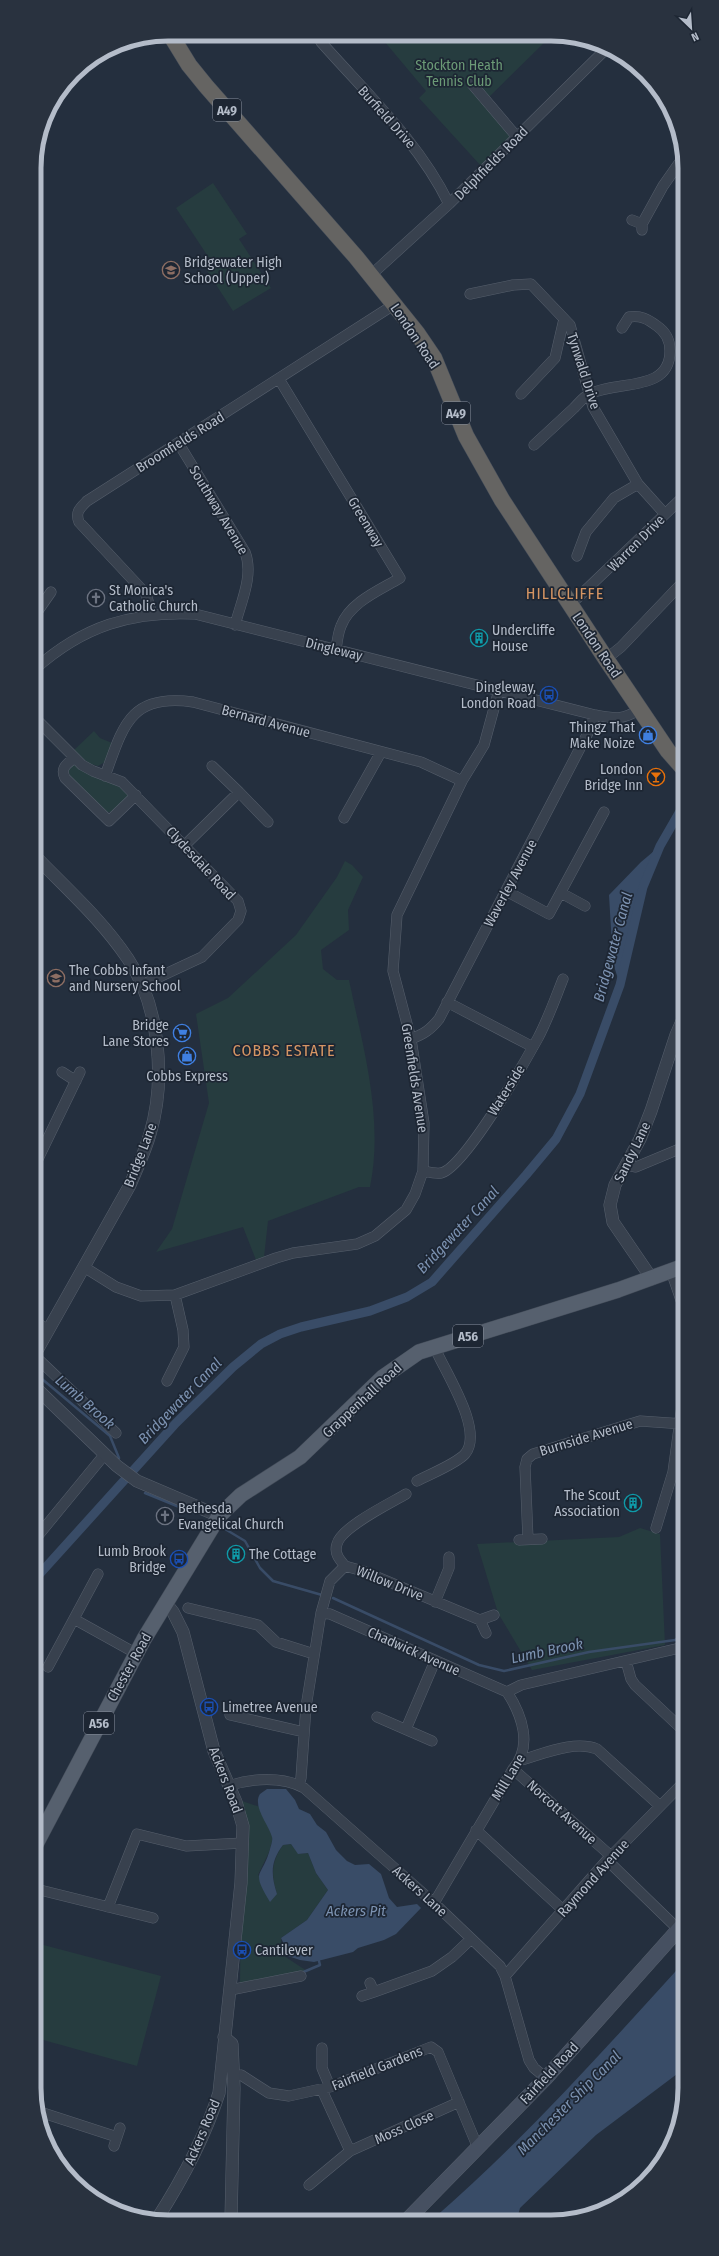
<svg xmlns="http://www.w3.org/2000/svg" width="719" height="2256" font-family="'Fira Sans Condensed',sans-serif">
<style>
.green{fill:#263c3f}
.water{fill:#394c67}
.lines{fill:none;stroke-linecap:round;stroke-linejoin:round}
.stream{stroke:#394c67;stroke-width:2.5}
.canal{stroke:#394c67;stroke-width:9}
.minor-casing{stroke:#565f6c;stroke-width:11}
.tertiary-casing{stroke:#565f6c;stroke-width:13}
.secondary-casing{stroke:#565f6c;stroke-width:15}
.primary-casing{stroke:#414a57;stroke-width:16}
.trunk-casing{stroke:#434c59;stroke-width:17}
.minor{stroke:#38414e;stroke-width:10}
.tertiary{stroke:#38414e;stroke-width:12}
.secondary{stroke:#465061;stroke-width:14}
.primary{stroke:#56606e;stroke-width:15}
.trunk{stroke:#656462;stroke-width:16}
.labels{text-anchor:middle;stroke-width:3.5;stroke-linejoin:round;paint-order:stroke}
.shield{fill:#1d2633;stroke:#878f9c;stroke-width:1}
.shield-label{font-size:13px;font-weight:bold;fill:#b4bcc9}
.park-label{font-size:14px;fill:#6b9a76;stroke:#1d2633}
.street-label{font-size:14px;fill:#b4bcc9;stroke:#1d2633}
.poi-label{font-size:14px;fill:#b4bcc9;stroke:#1d2633;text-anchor:start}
.water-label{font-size:15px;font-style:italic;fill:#7c92b1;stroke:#1d2633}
.quarter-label{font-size:16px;letter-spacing:1px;fill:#d59563;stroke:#1d2633}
.rim{fill:none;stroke:#b4bcc9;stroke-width:5}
</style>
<rect width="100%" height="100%" fill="#242f3e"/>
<!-- green -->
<path class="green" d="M379 35 551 36 486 100 517 137 481 166 419 98 426 91Z
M213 183 247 234 239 239 271 288 233 311 202 263 209 258 176 208Z
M94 731 100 738 112 743 105 762 98 766 88 763 74 750Z
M72 764C90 775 112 780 128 793L129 796 112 812H107L70 776 68 770Z
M345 861 352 865 363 877 348 910 349 930 321 950 323 969 337 980H349C363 1047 384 1118 370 1187H359L268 1221 264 1257 256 1260 243 1227 156 1252 172 1229 209 1103 196 1014 228 998 296 935 337 877Z
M640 1528 660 1534 665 1645 532 1670 498 1613 477 1544 619 1537Z
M242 1801 260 1807 273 1838 269 1852 258 1875 277 1894C271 1875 271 1862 283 1845L291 1844 299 1854 308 1853 316 1873 328 1890 307 1920 281 1938V1954L307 1971 240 1984Z
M36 1943 161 1976 137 2066 36 2038Z"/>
<!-- water -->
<path class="water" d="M660 846 643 887 620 985 613 963 609 895 641 862Z
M267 1789H286L295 1800 299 1809 310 1814 317 1825 326 1832 336 1850 347 1861 355 1865 369 1864 381 1874 389 1898 397 1907 417 1904 421 1908 396 1934 384 1940 358 1948 353 1952 314 1962 300 1960 288 1956 282 1951 284 1944 281 1938 307 1920 328 1890 316 1873 308 1853 298 1854 291 1844 283 1845C270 1862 271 1875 277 1894L270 1902C250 1869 262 1879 270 1849 271 1845 273 1840 272 1837 269 1825 252 1806 260 1794Z
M685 1961V2068L596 2135 520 2208 517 2219H433C524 2140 604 2050 685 1961Z"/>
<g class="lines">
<!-- stream -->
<path class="stream" d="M37 1367 42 1379 110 1436 119 1458
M145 1493 194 1513
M225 1529 245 1541 260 1568 273 1581 322 1595
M333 1598 479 1665 504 1671 589 1652 675 1640 684 1636
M301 1973 320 1965 319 1961"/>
<!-- canal -->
<path class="canal" d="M36 1578 176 1423 233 1367 261 1344 280 1334 301 1327 370 1311 407 1297 432 1282 526 1175 556 1139 580 1094 620 985 643 887 660 846 683 806"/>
<defs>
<path id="minor" d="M318 35 321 42C366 93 419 142 449 204
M472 84 517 137
M632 220 642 224V230
M642 224 663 186 682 159
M371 275 449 204 607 48
M470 294 513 285 531 284 570 325 593 407 638 484 665 514
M279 379 400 578C380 590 350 602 341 626 338 633 337 642 336 650
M521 394 555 358 564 319
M179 444 245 552C254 575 241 602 235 625
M534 445C547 433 561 420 574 408 579 403 584 396 590 394 616 380 670 393 670 351 670 340 666 332 657 326 648 319 640 315 629 317L622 328
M577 556 586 532 614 498 638 484
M570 605 683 497
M152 614 146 594 79 522C75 512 80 508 87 501L395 304
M35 615 51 592
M606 659 621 647 683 582
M35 669C83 626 132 611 195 614L595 715C616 719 622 720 641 709
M35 718 82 765 93 771 122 782 238 901 241 911 238 920 202 957 142 985
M674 757 683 748
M74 758C67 764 60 768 65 778L109 821 136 795
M212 766 239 792
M105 776C123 726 130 693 193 702L421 762 462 781
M344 818 381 752
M185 845 239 792 268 822
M506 891 549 914 604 812
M561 893 585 906
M447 1002 533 1047
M411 1039C424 1034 430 1030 439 1019L590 729 595 715
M62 1072 76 1081
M35 1165 80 1072
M626 1165 636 1167 684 1147
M423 1171C428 1172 436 1174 441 1173 464 1168 525 1062 538 1038 548 1019 555 999 563 979
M84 1267 116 1287 141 1296 175 1295 276 1258 293 1253 357 1244 375 1236 406 1210 415 1194 423 1171 424 1123 411 1039 393 971 397 915 462 781 484 745 499 690
M671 1271 684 1309
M36 1322 48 1330
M36 1357 116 1433
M167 1381 184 1347 183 1330 175 1295
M417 1481C430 1474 456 1464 465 1454 485 1430 443 1369 434 1346
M656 1528 673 1472 684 1391
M36 1538 105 1454
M528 1539 525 1467 527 1459 533 1454 640 1421 684 1424
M519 1540 542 1539
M345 1566 363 1571 480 1620
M345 1566C339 1559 334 1553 337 1544 341 1527 391 1503 406 1494
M435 1602 449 1568V1557
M188 1608 258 1625 276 1642 314 1654
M321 1613 330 1614 507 1692
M74 1619 137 1654
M486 1633 480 1620 494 1615
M626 1661 631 1679 635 1685 684 1731
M48 1667 98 1574
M230 1715 304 1732
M377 1717 432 1741
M406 1729 435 1661
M521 1760C543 1754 574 1740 597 1749L660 1806
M513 1769 611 1856
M299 1785 301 1778 306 1707 321 1613 330 1581 345 1566
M229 1786C251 1778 283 1776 304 1788L434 1903 500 1966 505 1976 529 2060 534 2068 546 2078
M476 1830 563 1910
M607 1860 678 1929
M36 1889 153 1918
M434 1903 513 1769C533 1746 522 1715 507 1692L521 1685 684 1647
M108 1907 137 1834 186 1846 243 1843
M505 1976 607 1860 684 1782
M230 1990 301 1976
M374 1992 432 1971 452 1957 471 1939
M362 1996 374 1992 370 1983
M322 2048V2068L330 2087
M241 2075 269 2093 289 2096 330 2087 431 2047 438 2052 478 2148
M322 2090 350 2151 459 2102
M37 2111 117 2137
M114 2146 120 2128
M309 2185 350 2151"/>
<path id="tertiary" d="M35 856C67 889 102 920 128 959 160 1006 166 1081 150 1134 145 1152 137 1168 130 1185L36 1352
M652 1279 613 1222 610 1205 615 1185 640 1139 651 1111 676 1035 683 1019
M36 1388 117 1466 137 1481 219 1516
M224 2037 232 2044 234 2088 231 2219
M157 2219C182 2180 205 2137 219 2093L241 1883 243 1826 236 1802 214 1751 183 1632 173 1612 165 1602"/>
<path id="secondary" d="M408 2219 546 2078 685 1922"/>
<path id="primary" d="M36 1844 144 1639 219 1516 241 1495 300 1457 383 1377 419 1352 618 1290 684 1266"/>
<path id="trunk" d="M170 34 189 65 206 86 356 257 417 333 434 358 466 436 502 500 606 659 668 751 683 768"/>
</defs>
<!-- minor casing -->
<use href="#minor" class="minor-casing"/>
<!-- tertiary casing -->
<use href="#tertiary" class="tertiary-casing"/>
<!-- secondary casing -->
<use href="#secondary" class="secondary-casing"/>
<!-- primary casing -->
<use href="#primary" class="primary-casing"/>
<!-- trunk casing -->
<use href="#trunk" class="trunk-casing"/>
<!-- minor -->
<use href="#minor" class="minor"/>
<!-- tertiary -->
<use href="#tertiary" class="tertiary"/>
<!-- secondary -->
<use href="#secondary" class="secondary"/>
<!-- primary -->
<use href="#primary" class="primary"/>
<!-- trunk -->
<use href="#trunk" class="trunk"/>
</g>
<!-- icons -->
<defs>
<symbol id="school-ring" viewBox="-11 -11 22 22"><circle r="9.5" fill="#1d2633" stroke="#8d6e63" stroke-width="1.5"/><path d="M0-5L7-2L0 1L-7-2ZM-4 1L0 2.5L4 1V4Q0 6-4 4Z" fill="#8d6e63"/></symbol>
<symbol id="church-ring" viewBox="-11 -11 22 22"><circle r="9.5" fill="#1d2633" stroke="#6b7280" stroke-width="1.5"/><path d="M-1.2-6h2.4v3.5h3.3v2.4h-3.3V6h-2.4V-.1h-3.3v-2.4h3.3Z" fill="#6b7280"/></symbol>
<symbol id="building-ring" viewBox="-11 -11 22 22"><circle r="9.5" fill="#1d2633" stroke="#0f9aa8" stroke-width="1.5"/><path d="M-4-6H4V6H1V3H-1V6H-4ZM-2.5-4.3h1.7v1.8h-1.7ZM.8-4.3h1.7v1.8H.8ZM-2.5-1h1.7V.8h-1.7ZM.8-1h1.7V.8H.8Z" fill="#0f9aa8"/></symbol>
<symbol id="bus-ring" viewBox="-11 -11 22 22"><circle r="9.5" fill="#1d2633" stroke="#1a4fb4" stroke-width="1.5"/><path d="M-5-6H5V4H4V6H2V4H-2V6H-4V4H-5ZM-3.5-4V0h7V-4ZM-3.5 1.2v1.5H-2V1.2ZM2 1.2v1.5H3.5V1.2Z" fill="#1a4fb4"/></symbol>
<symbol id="shop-ring" viewBox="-11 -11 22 22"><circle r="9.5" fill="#1d2633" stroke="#3f7fe0" stroke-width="1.5"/><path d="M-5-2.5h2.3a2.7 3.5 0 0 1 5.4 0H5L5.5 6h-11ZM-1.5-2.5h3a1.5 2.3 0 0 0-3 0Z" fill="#3f7fe0"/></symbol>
<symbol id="bar-ring" viewBox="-11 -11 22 22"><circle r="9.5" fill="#1d2633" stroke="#e8710a" stroke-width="1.5"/><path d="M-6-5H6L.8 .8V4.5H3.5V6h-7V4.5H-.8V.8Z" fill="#e8710a"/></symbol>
<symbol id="supermarket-ring" viewBox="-11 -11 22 22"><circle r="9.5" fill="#1d2633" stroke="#3f7fe0" stroke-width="1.5"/><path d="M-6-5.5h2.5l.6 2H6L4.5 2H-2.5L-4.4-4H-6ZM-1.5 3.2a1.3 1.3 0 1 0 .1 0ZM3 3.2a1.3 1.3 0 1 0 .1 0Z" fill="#3f7fe0"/></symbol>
</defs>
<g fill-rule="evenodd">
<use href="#school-ring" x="161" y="260" width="20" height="20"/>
<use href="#church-ring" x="86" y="588" width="20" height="20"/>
<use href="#building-ring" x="469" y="628" width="20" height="20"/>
<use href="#bus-ring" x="539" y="685" width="20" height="20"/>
<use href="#shop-ring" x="638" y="725" width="20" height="20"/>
<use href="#bar-ring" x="646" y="767" width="20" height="20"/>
<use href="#school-ring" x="46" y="968" width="20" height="20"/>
<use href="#supermarket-ring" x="172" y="1023" width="20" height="20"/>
<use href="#shop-ring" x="177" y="1046" width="20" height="20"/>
<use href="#building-ring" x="623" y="1493" width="20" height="20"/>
<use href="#church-ring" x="155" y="1506" width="20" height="20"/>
<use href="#building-ring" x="226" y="1544" width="20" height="20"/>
<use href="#bus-ring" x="169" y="1549" width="20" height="20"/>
<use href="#bus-ring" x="199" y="1697" width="20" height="20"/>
<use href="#bus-ring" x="232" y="1940" width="20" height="20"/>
</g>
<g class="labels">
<!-- shield labels -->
<g class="shield">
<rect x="213" y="99" width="28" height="22" rx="3"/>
<rect x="442" y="402" width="28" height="22" rx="3"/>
<rect x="453" y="1325" width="30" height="22" rx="3"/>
<rect x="84" y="1712" width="30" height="22" rx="3"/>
</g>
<g class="shield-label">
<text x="227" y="115">A49</text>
<text x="456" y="418">A49</text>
<text x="468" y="1341">A56</text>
<text x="99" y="1728">A56</text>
</g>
<!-- park labels -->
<g class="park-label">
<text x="459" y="70">Stockton Heath<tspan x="459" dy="16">Tennis Club</tspan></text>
</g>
<!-- street labels -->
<g class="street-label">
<text transform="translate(387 117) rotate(48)" y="5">Burfield Drive</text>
<text transform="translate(491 163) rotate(-45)" y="5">Delphfields Road</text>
<text transform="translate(415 336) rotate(56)" y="5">London Road</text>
<text transform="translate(584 371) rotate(72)" y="5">Tynwald Drive</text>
<text transform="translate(180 442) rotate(-32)" y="5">Broomfields Road</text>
<text transform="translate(219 510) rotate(59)" y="5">Southway Avenue</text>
<text transform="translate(366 522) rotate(59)" y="5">Greenway</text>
<text transform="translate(636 543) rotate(-45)" y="5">Warren Drive</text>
<text transform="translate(597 645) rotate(56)" y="5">London Road</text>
<text transform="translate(334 649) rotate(14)" y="5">Dingleway</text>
<text transform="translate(266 721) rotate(15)" y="5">Bernard Avenue</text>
<text transform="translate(201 863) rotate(47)" y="5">Clydesdale Road</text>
<text transform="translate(510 883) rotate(-62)" y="5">Waverley Avenue</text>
<text transform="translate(415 1078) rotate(81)" y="5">Greenfields Avenue</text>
<text transform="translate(506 1090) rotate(-58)" y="5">Waterside</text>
<text transform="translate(632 1152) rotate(-64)" y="5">Sandy Lane</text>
<text transform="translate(140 1155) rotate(-69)" y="5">Bridge Lane</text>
<text transform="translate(362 1400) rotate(-43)" y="5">Grappenhall Road</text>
<text transform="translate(586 1437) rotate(-17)" y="5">Burnside Avenue</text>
<text transform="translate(390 1583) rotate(22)" y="5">Willow Drive</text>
<text transform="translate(414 1651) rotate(24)" y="5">Chadwick Avenue</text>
<text transform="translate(129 1667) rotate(-61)" y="5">Chester Road</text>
<text transform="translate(508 1777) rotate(-59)" y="5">Mill Lane</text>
<text transform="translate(226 1780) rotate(69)" y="5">Ackers Road</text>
<text transform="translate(562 1812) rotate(42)" y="5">Norcott Avenue</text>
<text transform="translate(593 1878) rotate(-48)" y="5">Raymond Avenue</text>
<text transform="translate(420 1891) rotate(42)" y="5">Ackers Lane</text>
<text transform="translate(377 2068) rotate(-22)" y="5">Fairfield Gardens</text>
<text transform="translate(549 2073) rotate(-47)" y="5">Fairfield Road</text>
<text transform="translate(404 2127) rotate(-24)" y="5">Moss Close</text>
<text transform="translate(202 2132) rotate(-67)" y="5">Ackers Road</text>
</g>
<!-- poi labels -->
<g class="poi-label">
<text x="184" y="267">Bridgewater High<tspan x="184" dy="16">School (Upper)</tspan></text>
<text x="109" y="595">St Monica's<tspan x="109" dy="16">Catholic Church</tspan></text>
<text x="492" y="635">Undercliffe<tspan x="492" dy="16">House</tspan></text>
<text x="536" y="692" text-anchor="end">Dingleway,<tspan x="536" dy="16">London Road</tspan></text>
<text x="635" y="732" text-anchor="end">Thingz That<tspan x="635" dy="16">Make Noize</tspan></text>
<text x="643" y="774" text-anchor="end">London<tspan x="643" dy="16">Bridge Inn</tspan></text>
<text x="69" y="975">The Cobbs Infant<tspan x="69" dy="16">and Nursery School</tspan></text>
<text x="169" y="1030" text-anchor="end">Bridge<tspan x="169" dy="16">Lane Stores</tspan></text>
<text x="187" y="1081" text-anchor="middle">Cobbs Express</text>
<text x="620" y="1500" text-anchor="end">The Scout<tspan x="620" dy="16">Association</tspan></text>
<text x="178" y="1513">Bethesda<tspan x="178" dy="16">Evangelical Church</tspan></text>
<text x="166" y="1556" text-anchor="end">Lumb Brook<tspan x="166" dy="16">Bridge</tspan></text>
<text x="249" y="1559">The Cottage</text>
<text x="222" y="1712">Limetree Avenue</text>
<text x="255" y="1955">Cantilever</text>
</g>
<!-- water labels -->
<g class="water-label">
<text transform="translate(613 947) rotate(-75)" y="5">Bridgewater Canal</text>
<text transform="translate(458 1230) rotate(-47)" y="5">Bridgewater Canal</text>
<text transform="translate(180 1401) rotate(-46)" y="5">Bridgewater Canal</text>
<text transform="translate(85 1402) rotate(41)" y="5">Lumb Brook</text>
<text transform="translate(547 1651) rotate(-12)" y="5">Lumb Brook</text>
<text x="356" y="1916">Ackers Pit</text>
<text transform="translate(569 2103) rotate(-45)" y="5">Manchester Ship Canal</text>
</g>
<!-- quarter labels -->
<g class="quarter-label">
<text x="565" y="599">HILLCLIFFE</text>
<text x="284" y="1056">COBBS ESTATE</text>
</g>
</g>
<!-- crop -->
<path d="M0 0H719V2256H0ZM168 41H551A127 127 0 0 1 678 168V2088A127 127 0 0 1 551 2215H168A127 127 0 0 1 41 2088V168A127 127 0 0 1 168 41Z" fill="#29323f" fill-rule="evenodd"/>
<path class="rim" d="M168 41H551A127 127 0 0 1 678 168V2088A127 127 0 0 1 551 2215H168A127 127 0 0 1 41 2088V168A127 127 0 0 1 168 41Z"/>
<!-- north arrow -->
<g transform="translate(691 28) rotate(155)" stroke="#1d2633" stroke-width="3" paint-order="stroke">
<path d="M0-3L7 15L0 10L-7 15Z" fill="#b4bcc9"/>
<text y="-6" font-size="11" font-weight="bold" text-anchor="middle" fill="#b4bcc9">N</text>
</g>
</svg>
